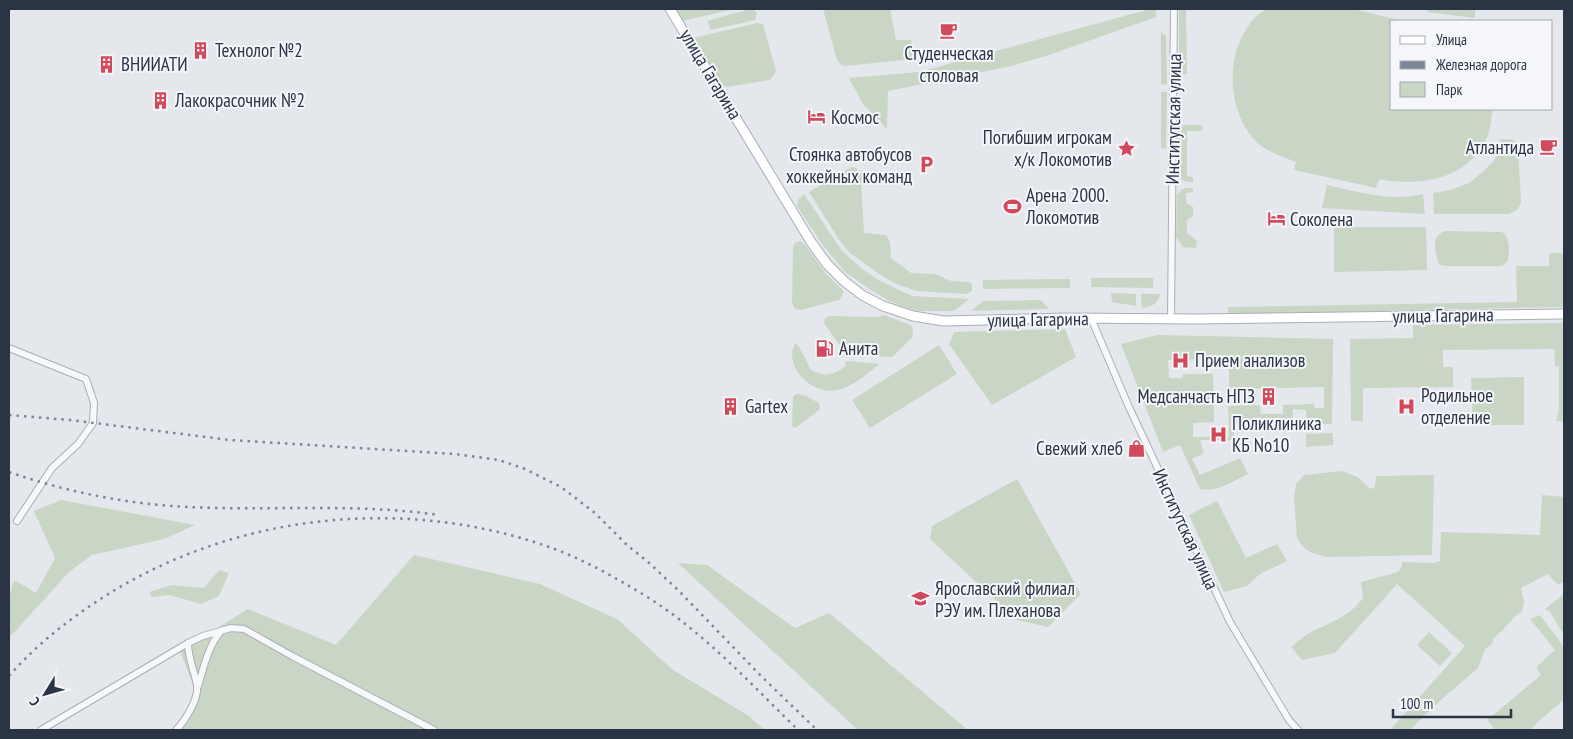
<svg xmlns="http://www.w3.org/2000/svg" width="1573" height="739" font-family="'PT Sans Narrow',sans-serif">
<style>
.green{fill:#c9d6c5;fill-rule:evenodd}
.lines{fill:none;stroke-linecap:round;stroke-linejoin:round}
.minor-casing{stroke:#a9aeb7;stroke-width:8}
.secondary-casing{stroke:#a9aeb7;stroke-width:11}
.minor{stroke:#f7f8fa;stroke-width:6}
.secondary{stroke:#fff;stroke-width:9}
.rail{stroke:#7d8696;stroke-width:2.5;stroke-dasharray:2.5 5;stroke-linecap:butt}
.labels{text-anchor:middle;stroke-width:4;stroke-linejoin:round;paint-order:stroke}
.poi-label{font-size:19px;fill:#2b3445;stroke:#f4f6f9;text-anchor:start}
.street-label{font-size:19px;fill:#2b3445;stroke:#f4f6f9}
</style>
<rect width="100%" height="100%" fill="#e4e7ec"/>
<!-- green -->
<path class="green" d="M674 9H735L682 21Z
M750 9H753L757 13 755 20 711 30 707 21Z
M823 9H890L896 40H911L913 59 845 66 841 65 837 60Z
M1150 9H1156V17L1046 56 1007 67 888 91 887 129 863 104 849 78 919 72Z
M1179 9H1186L1187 74H1182L1179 69Z
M1266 9H1354L1402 21H1392V109H1493C1491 116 1491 124 1489 132 1474 178 1421 188 1379 179L1376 188 1294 170 1296 162C1285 158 1274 154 1264 148 1228 122 1223 59 1249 25 1253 18 1260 13 1266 9Z
M1428 9H1475V18L1427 12Z
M757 23 763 24 776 71 774 75 770 80 727 87 719 84 693 38Z
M1161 32 1166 36 1167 84 1161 85Z
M1161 92H1167L1166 148 1161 149Z
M1184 125H1202V131H1187V176L1193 177V182C1185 182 1182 181 1177 174L1178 132 1179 129Z
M1501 139 1513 140 1518 144 1521 203 1518 209 1509 214H1434L1433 193 1450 190 1469 183 1480 174 1494 161Z
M851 167 856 168 860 173H871L876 177V179L874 181 861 182 864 233 886 235 890 242 891 258 911 273 935 274 951 281 969 282 972 284V291L967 294 916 291 894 283 879 274 850 253 842 244 809 192Z
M1327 185C1357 192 1392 202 1423 194L1425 214 1322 208Z
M1186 188H1193V192L1186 193V203L1193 207V216L1187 220V233L1197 241 1196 248 1183 247 1176 237 1177 195 1181 190Z
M804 194 842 251 861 268 878 280 912 296 969 299 954 311H917L901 306 887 300 865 286 845 272 822 244 797 206 798 200Z
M1334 227H1426L1427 270 1334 272Z
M1444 231 1502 232C1511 238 1509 251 1508 261L1504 265 1500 266H1447L1440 265C1436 259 1433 243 1437 237 1439 234 1441 233 1444 231Z
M800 241 805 245 827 275 840 287 844 292 839 300 801 310 795 309 792 303 793 248 795 243Z
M1549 253H1564V307L1228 314V307L1517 302 1516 266H1549Z
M1091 278H1153V288L1091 287Z
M1070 279V288L983 289V280Z
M1111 293 1136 294V306L1112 302Z
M1141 294H1160C1158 304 1151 307 1142 308Z
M1041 300 1049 309 971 311 983 301Z
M884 315 910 325 913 329 912 338 892 357 846 354 824 323 825 318 831 316 878 317Z
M1564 323V421H1556L1559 410V366H1555L1554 349 1443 350V367H1453V387L1363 388V421H1351L1350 339 1413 338V325Z
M1065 329 1076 357 992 405 949 344 954 332Z
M1157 335 1333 339 1332 424H1307L1306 410 1293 409V424L1235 425 1233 440H1200L1204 453 1192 459 1200 475 1240 458 1248 474C1233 481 1216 493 1200 489L1180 445 1163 452 1121 344ZM1229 359V389L1324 387V408H1315L1314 404 1283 405V414H1261L1260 405 1228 406 1229 437H1193V423L1214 422 1213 374H1183V378H1169L1168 360Z
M795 343 798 345 811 370C827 378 832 375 846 366L845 363 847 361 880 364C867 373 854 386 838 390 817 395 792 376 792 354 792 351 794 346 795 343Z
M939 345 957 374 870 428 852 400Z
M1524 377V425H1473L1471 378Z
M796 394 804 395 819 403 820 409 797 427 794 428 792 426 793 397Z
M1333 433V445L1306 447V434Z
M1341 471 1358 477 1370 489 1375 487 1376 476 1434 475 1432 555 1326 557 1310 552 1304 548 1297 538 1294 497 1296 484 1304 475Z
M1017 479 1081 594 1048 627 1017 620 930 539 932 526Z
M1542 495 1564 497V581L1558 585 1548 574 1521 588 1524 602 1522 611 1515 616 1503 630 1494 638 1492 644 1485 649 1478 668 1444 697 1410 730H1390L1465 646 1397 584 1335 653 1302 660 1291 647C1295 644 1299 640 1303 637 1325 623 1347 620 1363 598L1361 582 1398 572 1402 567V562L1433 563 1440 561 1441 532 1540 535Z
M61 500 195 525 164 539 92 555 69 572 9 638V597L14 580 36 593 55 558 34 511Z
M1217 501 1246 558 1277 544 1287 561 1260 574 1247 586 1224 592 1189 515Z
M414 555 540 584 617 619 673 670 749 716 765 730H175L196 693 180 651 248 609 336 645Z
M678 563 707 565 795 628 829 613 968 730H858Z
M219 570 229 573 219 596 201 604 170 595 152 597 149 592 172 585 204 588Z
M1564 594V635L1550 612 1545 609Z
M1540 615 1564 647V699L1529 730H1495L1487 720 1541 675 1536 667 1555 650 1530 619Z
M1429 632 1452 653 1440 666 1417 645Z"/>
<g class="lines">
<defs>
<path id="minor" d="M1091 318 1128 405 1230 622 1289 720 1298 730
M1171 319 1174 9
M9 348 86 379 94 403 93 423 78 444 52 468 17 521
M198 686C204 667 208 646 221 631
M41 730 188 643 203 636 231 628 244 629 292 656 434 730
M176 730C185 721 199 699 197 685 194 670 188 658 188 643"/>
<path id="secondary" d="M670 9 811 242 827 264 844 281 862 295 883 306 913 316 943 321 1067 318 1196 319 1564 314"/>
</defs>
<!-- minor casing -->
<use href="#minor" class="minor-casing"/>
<!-- secondary casing -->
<use href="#secondary" class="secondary-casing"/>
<!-- minor -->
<use href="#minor" class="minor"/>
<!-- secondary -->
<use href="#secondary" class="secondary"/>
<!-- rail -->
<path class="rail" d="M9 415 70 420 230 440 455 454 499 460 525 469 561 487 595 513 628 546 647 561 679 591 761 676 817 730
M9 472C67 492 126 504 188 507 271 511 356 503 439 515
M9 676C36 645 68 620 102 598 233 514 402 495 549 547 578 557 607 573 634 589 697 625 747 680 798 730"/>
</g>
<!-- icons -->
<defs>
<symbol id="cafe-bare" viewBox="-9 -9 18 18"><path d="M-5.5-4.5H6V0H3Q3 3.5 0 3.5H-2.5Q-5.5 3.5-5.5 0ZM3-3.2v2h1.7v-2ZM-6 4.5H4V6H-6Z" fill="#d1495b" stroke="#f4f6f9" stroke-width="2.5" paint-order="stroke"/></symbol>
<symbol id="building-bare" viewBox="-9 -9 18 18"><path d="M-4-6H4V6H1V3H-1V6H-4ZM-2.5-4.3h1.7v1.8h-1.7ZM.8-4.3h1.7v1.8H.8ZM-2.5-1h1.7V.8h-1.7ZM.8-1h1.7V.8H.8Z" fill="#d1495b" stroke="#f4f6f9" stroke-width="2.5" paint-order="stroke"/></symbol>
<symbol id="hotel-bare" viewBox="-9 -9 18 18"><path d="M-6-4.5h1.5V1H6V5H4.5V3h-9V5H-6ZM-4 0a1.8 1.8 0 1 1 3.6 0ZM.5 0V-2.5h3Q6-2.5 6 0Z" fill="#d1495b" stroke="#f4f6f9" stroke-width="2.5" paint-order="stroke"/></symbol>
<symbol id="sight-bare" viewBox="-9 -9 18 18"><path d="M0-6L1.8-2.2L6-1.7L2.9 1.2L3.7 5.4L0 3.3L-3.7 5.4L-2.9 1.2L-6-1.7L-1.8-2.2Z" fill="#d1495b" stroke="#f4f6f9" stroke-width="2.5" paint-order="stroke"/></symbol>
<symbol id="parking-bare" viewBox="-9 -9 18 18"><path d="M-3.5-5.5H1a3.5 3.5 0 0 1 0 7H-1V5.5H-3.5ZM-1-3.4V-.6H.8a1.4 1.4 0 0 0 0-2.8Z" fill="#d1495b" stroke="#f4f6f9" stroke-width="2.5" paint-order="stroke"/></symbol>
<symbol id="stadium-bare" viewBox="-9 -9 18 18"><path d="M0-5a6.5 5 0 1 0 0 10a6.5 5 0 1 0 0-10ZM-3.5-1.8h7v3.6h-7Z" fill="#d1495b" stroke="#f4f6f9" stroke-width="2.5" paint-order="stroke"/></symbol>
<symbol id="fuel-bare" viewBox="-9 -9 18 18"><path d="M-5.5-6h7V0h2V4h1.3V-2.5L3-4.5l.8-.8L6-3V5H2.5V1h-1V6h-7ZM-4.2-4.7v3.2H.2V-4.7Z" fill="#d1495b" stroke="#f4f6f9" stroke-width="2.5" paint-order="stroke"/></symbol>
<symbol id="hospital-bare" viewBox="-9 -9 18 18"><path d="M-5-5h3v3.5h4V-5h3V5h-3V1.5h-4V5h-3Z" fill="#d1495b" stroke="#f4f6f9" stroke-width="2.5" paint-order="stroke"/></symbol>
<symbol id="shop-bare" viewBox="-9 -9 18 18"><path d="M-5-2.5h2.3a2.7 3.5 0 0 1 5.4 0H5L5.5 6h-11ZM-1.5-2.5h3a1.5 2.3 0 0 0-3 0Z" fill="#d1495b" stroke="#f4f6f9" stroke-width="2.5" paint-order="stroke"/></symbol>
<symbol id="university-bare" viewBox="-9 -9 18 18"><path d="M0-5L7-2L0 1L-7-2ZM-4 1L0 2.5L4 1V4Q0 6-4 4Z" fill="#d1495b" stroke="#f4f6f9" stroke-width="2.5" paint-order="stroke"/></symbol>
</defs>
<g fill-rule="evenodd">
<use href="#cafe-bare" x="936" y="18" width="25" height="25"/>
<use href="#building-bare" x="188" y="38" width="25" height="25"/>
<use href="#building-bare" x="94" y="52" width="25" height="25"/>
<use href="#building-bare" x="148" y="88" width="25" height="25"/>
<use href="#hotel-bare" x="804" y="104" width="25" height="25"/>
<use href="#cafe-bare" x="1536" y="134" width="25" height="25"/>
<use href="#sight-bare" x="1114" y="136" width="25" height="25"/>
<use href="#parking-bare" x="914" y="152" width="25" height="25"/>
<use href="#stadium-bare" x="1000" y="194" width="25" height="25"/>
<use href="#hotel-bare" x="1264" y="206" width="25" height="25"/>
<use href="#fuel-bare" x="812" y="336" width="25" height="25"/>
<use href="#hospital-bare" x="1168" y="348" width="25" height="25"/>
<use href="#building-bare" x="1256" y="384" width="25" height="25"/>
<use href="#building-bare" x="718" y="394" width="25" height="25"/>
<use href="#hospital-bare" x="1394" y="394" width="25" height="25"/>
<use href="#hospital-bare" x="1206" y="422" width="25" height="25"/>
<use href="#shop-bare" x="1124" y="436" width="25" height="25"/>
<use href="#university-bare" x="908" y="586" width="25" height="25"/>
</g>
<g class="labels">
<!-- poi labels -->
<g class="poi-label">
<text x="215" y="57">Технолог №2</text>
<text x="949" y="60" text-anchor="middle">Студенческая<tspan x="949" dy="22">столовая</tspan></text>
<text x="121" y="71">ВНИИАТИ</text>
<text x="175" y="107">Лакокрасочник №2</text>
<text x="831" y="124">Космос</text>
<text x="1112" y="144" text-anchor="end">Погибшим игрокам<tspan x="1112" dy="22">х/к Локомотив</tspan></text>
<text x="1534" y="154" text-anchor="end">Атлантида</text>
<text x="912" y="161" text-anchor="end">Стоянка автобусов<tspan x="912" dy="22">хоккейных команд</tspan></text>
<text x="1026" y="202">Арена 2000.<tspan x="1026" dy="22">Локомотив</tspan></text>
<text x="1290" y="226">Соколена</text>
<text x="839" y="355">Анита</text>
<text x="1195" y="367">Прием анализов</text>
<text x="1421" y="402">Родильное<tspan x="1421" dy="22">отделение</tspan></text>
<text x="1255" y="403" text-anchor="end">Медсанчасть НПЗ</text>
<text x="745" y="413">Gartex</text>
<text x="1232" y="430">Поликлиника<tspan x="1232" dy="22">КБ No10</tspan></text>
<text x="1123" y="455" text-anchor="end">Свежий хлеб</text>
<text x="935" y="595">Ярославский филиал<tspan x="935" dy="22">РЭУ им. Плеханова</tspan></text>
</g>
<!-- street labels -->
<g class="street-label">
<text transform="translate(711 74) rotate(59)" y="7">улица Гагарина</text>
<text transform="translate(1173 119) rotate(-89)" y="7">Институтская улица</text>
<text transform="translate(1443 315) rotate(-1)" y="7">улица Гагарина</text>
<text transform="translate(1038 319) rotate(-1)" y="7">улица Гагарина</text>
<text transform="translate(1186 529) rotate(65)" y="7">Институтская улица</text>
</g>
</g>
<!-- border -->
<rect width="1573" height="739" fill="none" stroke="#2b3445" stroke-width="20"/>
<!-- legend -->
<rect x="1390" y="20" width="162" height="90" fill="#f4f6f9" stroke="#a4a8b1"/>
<rect x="1400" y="36" width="25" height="8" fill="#ffffff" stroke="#a4a8b1"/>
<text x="1436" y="45" font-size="15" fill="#2b3445">Улица</text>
<rect x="1400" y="61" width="25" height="8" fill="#7d8696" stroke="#a4a8b1"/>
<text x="1436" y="70" font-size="15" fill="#2b3445">Железная дорога</text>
<rect x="1400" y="82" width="25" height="15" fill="#c9d6c5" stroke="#a4a8b1"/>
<text x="1436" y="95" font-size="15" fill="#2b3445">Парк</text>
<!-- north arrow -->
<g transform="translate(45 694) rotate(233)" stroke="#f4f6f9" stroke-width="4" paint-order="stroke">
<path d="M0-4L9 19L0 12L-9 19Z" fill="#2b3445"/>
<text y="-8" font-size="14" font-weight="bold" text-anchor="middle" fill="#2b3445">С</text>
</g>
<!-- scale -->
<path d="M1393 709v8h118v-8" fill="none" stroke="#2b3445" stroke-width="2.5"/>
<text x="1400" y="709" font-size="15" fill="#2b3445" stroke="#f4f6f9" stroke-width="4" paint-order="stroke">100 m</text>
</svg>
